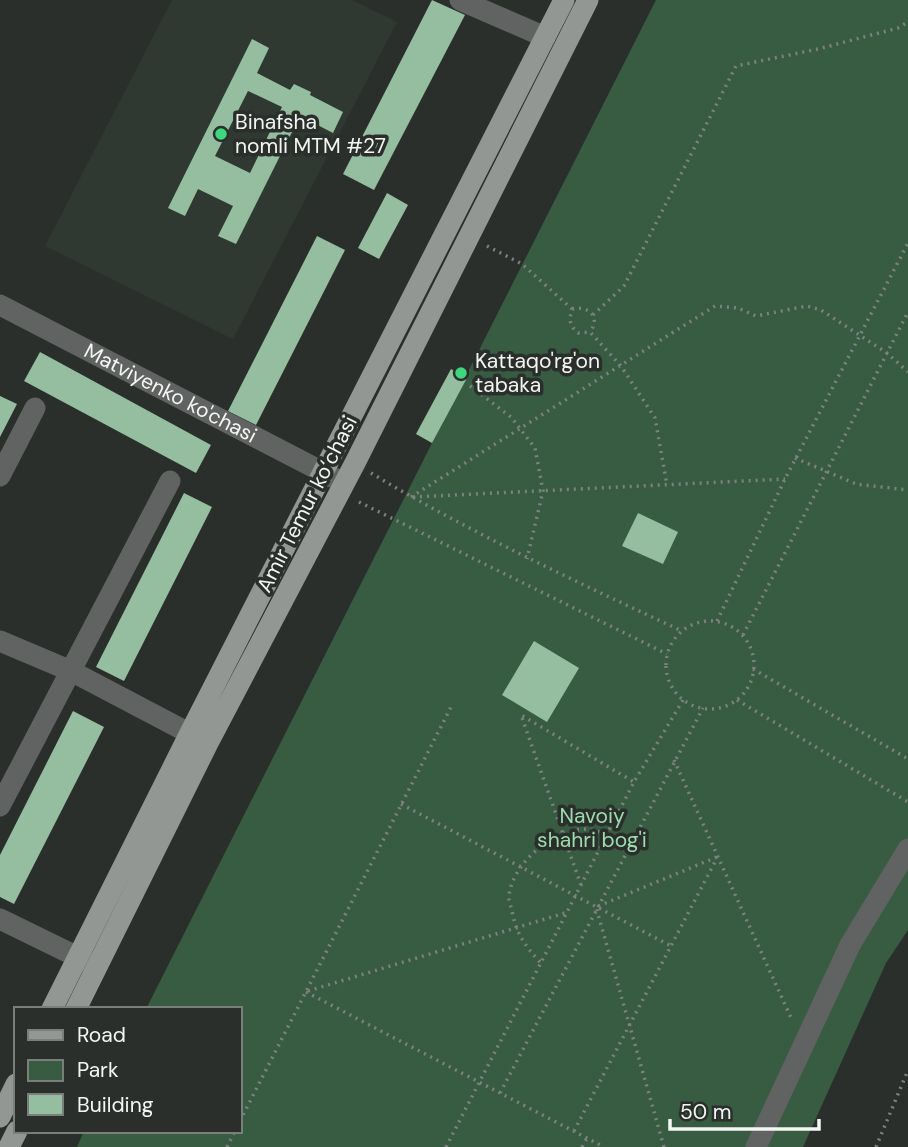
<svg xmlns="http://www.w3.org/2000/svg" width="908" height="1147" font-family="'DM Sans',sans-serif">
<style>
.built{fill:#2f3931}
.green{fill:#385c42}
.building{fill:#95bd9f;fill-rule:evenodd}
.lines{fill:none;stroke-linecap:round;stroke-linejoin:round}
.path{stroke:#7e827f;stroke-width:3.5;stroke-dasharray:2 5;stroke-linecap:butt}
.minor{stroke:#606361;stroke-width:21}
.major{stroke:#929794;stroke-width:21}
.poi-dot{fill:#3fd77d;stroke:#2a2f2b;stroke-width:2.5}
.labels{text-anchor:middle;stroke-width:7;stroke-linejoin:round;paint-order:stroke}
.poi-label{font-size:21px;fill:#f3f6f3;stroke:#2a2f2b;text-anchor:start}
.street-label{font-size:21px;fill:#f3f6f3;stroke:#2a2f2b}
.park-label{font-size:21px;fill:#9ddcae;stroke:#2a2f2b}
</style>
<rect width="100%" height="100%" fill="#2a2f2b"/>
<!-- built -->
<path class="built" d="M172 0H352L397 22 233 339 45 246Z"/>
<!-- green -->
<path class="green" d="M656 0H908V930L886 963 803 1147H77L84 1131H240V1009H146Z"/>
<!-- building -->
<path class="building" d="M432 0 465 15 374 190 343 174Z
M252 39 269 48 257 73 290 90 294 84 311 92 310 95 343 112 333 133 300 116 236 244 218 236 233 206 198 189 185 216 168 208ZM248 91 282 107 250 173 215 156Z
M387 193 408 205 379 259 358 248Z
M317 236 345 250 256 425 228 411Z
M40 352 211 445 196 473 24 381Z
M451 369 467 378 432 443 416 434Z
M0 396 17 404 0 437Z
M184 493 212 507 124 681 96 667Z
M638 513 678 532 663 564 622 546Z
M534 641 579 668 547 722 502 695Z
M73 711 104 727 14 904 0 897V855Z"/>
<g class="lines">
<!-- path -->
<path class="path" d="M487 246 522 264 572 309C569 320 569 325 578 333L590 332 621 366 655 418 667 485
M572 309C589 305 601 317 590 332
M593 315 624 286 736 66 818 49 898 28 908 22
M470 386 511 417 535 448 543 491 527 559
M795 458 856 484 908 490
M371 473C471 533 577 582 682 631
M411 497 715 306 738 308 756 316 807 306 821 310 887 353 908 372
M413 497 785 479
M359 502 667 654
M666 665a44 44 0 1 1 88 0a44 44 0 1 1-88 0Z
M717 621 785 479 908 243
M743 635 908 312
M753 669 908 759
M737 700 908 802
M674 760 792 1020
M401 804 671 946
M581 885 521 715 634 782
M540 962C525 946 516 933 512 911 511 906 508 900 509 895 513 863 553 829 586 829 592 829 600 833 607 834
M308 991 565 913
M306 992 604 1147
M500 1093 703 708
M240 1121 452 705
M574 1131 717 858
M227 1147 235 1131
M446 1147 634 782 683 700
M582 1147 587 1138
M664 1147 596 907 717 857
M876 1147 908 1070"/>
<!-- minor -->
<g class="minor">
<path d="M460 0 545 37"/>
<path id="s1" d="M0 305 344 483"/>
<path d="M0 476 35 408"/>
<path d="M0 641 71 671 206 742"/>
<path d="M0 806 170 481"/>
<path d="M0 919 92 964"/>
<path d="M756 1147 850 945 908 849"/>
</g>
<!-- major -->
<path class="major" d="M52 1009 190 733 564 0
M76 1009 208 743 355 463 588 0
M0 1117 16 1084
M9 1147 17 1131"/>
</g>
<!-- markers -->
<g class="poi-dot">
<circle cx="221" cy="134" r="7"/>
<circle cx="461" cy="373" r="7"/>
</g>
<g class="labels">
<!-- poi labels -->
<g class="poi-label">
<text x="235" y="129">Binafsha<tspan x="235" dy="24">nomli MTM #27</tspan></text>
<text x="475" y="368">Kattaqo'rg'on<tspan x="475" dy="24">tabaka</tspan></text>
</g>
<!-- street labels -->
<g class="street-label">
<text dy="7" stroke="none"><textPath href="#s1" startOffset="192">Matviyenko ko'chasi</textPath></text>
<text transform="translate(307 504) rotate(-63)" y="7">Amir Temur ko‘chasi</text>
</g>
<!-- park labels -->
<g class="park-label">
<text x="592" y="823">Navoiy<tspan x="592" dy="24">shahri bog'i</tspan></text>
</g>
</g>
<!-- legend -->
<rect x="14" y="1007" width="228" height="126" fill="#2a2f2b" stroke="#7a7f7b" stroke-width="2"/>
<rect x="28" y="1030" width="35" height="10" fill="#929794" stroke="#7a7f7b" stroke-width="2"/>
<text x="77" y="1042" font-size="21" fill="#f3f6f3">Road</text>
<rect x="28" y="1060" width="35" height="21" fill="#385c42" stroke="#7a7f7b" stroke-width="2"/>
<text x="77" y="1077" font-size="21" fill="#f3f6f3">Park</text>
<rect x="28" y="1094" width="35" height="21" fill="#95bd9f" stroke="#7a7f7b" stroke-width="2"/>
<text x="77" y="1112" font-size="21" fill="#f3f6f3">Building</text>
<!-- scale -->
<path d="M670 1119v10h149v-10" fill="none" stroke="#f3f6f3" stroke-width="3.5"/>
<text x="680" y="1119" font-size="21" fill="#f3f6f3" stroke="#2a2f2b" stroke-width="5" paint-order="stroke">50 m</text>
</svg>
